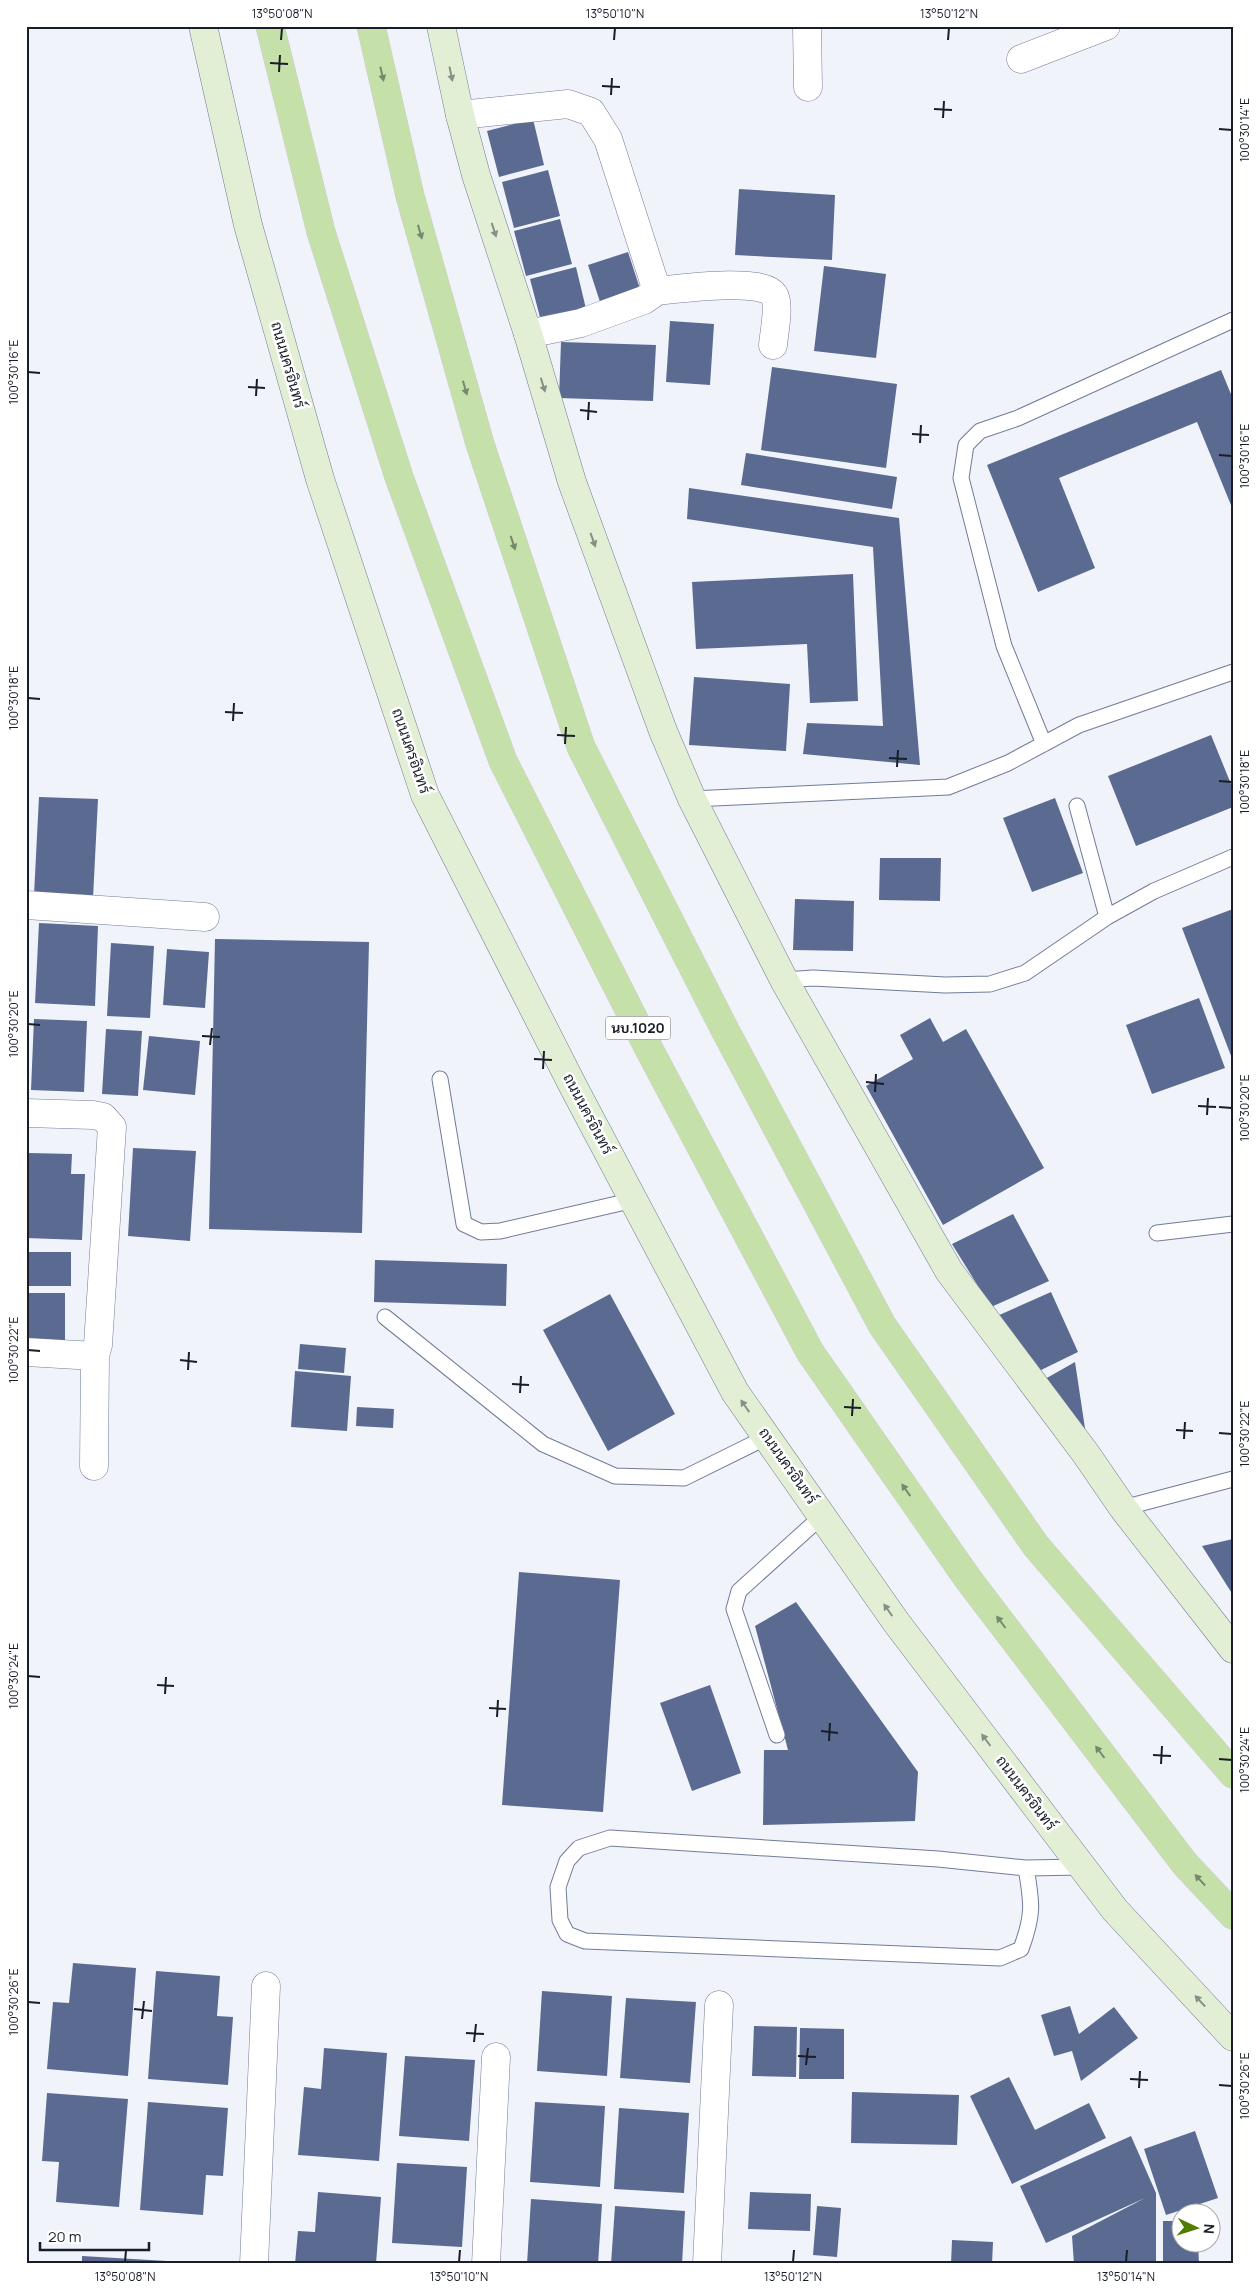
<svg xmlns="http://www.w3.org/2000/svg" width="1259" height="2290" font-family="Manrope,Sarabun,sans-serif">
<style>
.building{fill:#5a6a91}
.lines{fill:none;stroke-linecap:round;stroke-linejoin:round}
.service-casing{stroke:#707c99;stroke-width:17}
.minor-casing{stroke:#707c99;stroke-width:29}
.secondary-casing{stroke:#707c99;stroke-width:29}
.primary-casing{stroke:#cccdd0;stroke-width:29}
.service{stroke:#fff;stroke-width:15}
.minor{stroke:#fff;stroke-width:28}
.secondary{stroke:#e2efd4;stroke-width:28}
.primary{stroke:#c5e0a9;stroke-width:28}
.oneway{fill:#77886f}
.oneway2{fill:#879087}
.ticks{fill:none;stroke:#181d28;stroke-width:2}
.labels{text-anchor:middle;stroke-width:5;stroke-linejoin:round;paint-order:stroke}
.shield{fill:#fff;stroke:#5d6168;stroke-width:1}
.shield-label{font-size:14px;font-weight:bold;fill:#181d28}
.street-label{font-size:15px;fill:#181d28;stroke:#fff}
.neatline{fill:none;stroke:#181d28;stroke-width:2}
.ticks-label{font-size:12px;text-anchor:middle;fill:#181d28}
</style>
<rect width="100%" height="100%" fill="#f0f3f9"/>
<!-- building -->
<path class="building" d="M533 119 544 165 499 177 487 131Z
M548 170 560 216 514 228 502 182Z
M739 189 835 195 832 260 735 255Z
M560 219 572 264 526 276 514 231Z
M628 252 642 295 602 308 588 265Z
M824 266 886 274 876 358 814 351Z
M576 267 587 313 542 325 530 279Z
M670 321 714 324 710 385 666 382Z
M561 342 656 345 653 401 559 398Z
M772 367 897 384 886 468 761 450Z
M1221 370 1233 399V510L1197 422 1059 478 1095 568 1038 592 987 465Z
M746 453 897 477 892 509 741 485Z
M689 488 899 518 920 765 803 754 807 723 883 726 873 547 687 519Z
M853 574 858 701 810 703 807 644 696 649 692 582Z
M694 677 790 684 786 751 689 745Z
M1211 735 1233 789V807L1136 846 1108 776Z
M39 797 98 799 93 898 34 895Z
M1055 798 1083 873 1032 892 1003 818Z
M880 858H941L940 901 879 900Z
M795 899 854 901 853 951 793 950Z
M1233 909V1061L1182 928Z
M39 923 98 926 95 1006 35 1003Z
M215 939 369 942 362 1233 209 1229Z
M111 943 154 946 150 1018 107 1016Z
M26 948H29L28 967H26Z
M167 949 209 952 205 1008 163 1005Z
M1199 998 1225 1068 1152 1094 1126 1025Z
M930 1018 943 1042 966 1029 1044 1168 943 1225 866 1086 913 1059 900 1035Z
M34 1019 87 1021 84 1092 31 1090Z
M106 1029 142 1031 138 1096 102 1094Z
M149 1036 200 1041 195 1095 143 1090Z
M133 1148 196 1151 190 1241 128 1236Z
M29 1153 72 1154 71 1174H85L82 1240 26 1238Z
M1013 1214 1049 1281 991 1307 952 1244Z
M26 1252H71V1286H26Z
M375 1260 507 1264 506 1306 374 1302Z
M1051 1292 1078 1352 1037 1372 997 1316Z
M26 1293H65V1344H26Z
M610 1294 675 1414 608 1451 543 1330Z
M300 1344 346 1348 344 1373 298 1369Z
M1075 1362 1086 1435 1045 1379Z
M295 1371 351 1376 347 1431 291 1427Z
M357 1407 394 1409 393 1428 356 1426Z
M1233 1539V1595L1202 1546Z
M519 1572 620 1580 603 1812 502 1805Z
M796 1602 918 1772 915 1821 763 1825 764 1750H788L755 1626Z
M710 1685 741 1773 692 1791 660 1703Z
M73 1963 136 1968 128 2076 47 2069 53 2002 69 2003Z
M156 1971 220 1976 217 2016 233 2017 228 2085 148 2079Z
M542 1991 612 1996 607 2076 537 2071Z
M626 1998 696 2002 690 2083 620 2078Z
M1070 2006 1079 2034 1114 2007 1138 2038 1081 2081 1072 2051 1054 2056 1041 2015Z
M754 2026 797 2027 796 2077 752 2076Z
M800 2028 844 2029V2079H799Z
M324 2048 387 2053 379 2161 298 2155 304 2087 321 2089Z
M405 2056 475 2060 469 2141 399 2136Z
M1009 2077 1035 2130 1089 2103 1106 2138 1012 2184 970 2096Z
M852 2092 959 2095 957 2145 851 2143Z
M47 2093 128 2099 119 2207 56 2202 59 2162 42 2161Z
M148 2102 228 2108 223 2176 206 2175 203 2215 140 2210Z
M535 2102 605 2106 600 2187 530 2182Z
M619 2108 689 2113 684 2193 614 2189Z
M1195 2131 1218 2198 1166 2215 1144 2149Z
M1131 2136 1156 2193V2264H1074L1072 2236 1145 2198 1046 2243 1020 2186Z
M397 2163 467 2167 462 2247 392 2243Z
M318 2192 381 2197 376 2264H295L298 2231 315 2232Z
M750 2192 811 2194 810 2231 748 2229Z
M531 2199 602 2204 598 2264H527Z
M615 2206 685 2211 682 2264H611Z
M817 2206 841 2208 837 2257 813 2255Z
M1163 2221H1182V2242H1198L1199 2264H1163Z
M952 2240 993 2242 992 2264H951Z
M82 2256 167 2261V2264H82Z"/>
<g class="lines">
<defs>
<path id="service" d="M1044 744 1004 646 961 478 966 445 980 431 1018 418 1233 320
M692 799 948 787 1008 763 1079 725 1233 672
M1077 806 1107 917
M784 980 813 978 945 985 990 984 1025 973 1107 917 1154 891 1233 857
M440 1079 464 1224 481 1232 500 1231 634 1200
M1157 1233 1233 1224
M385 1317 543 1444 615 1476 684 1478 767 1437
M1123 1508 1233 1479
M777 1735 734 1609 739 1591 822 1516
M1026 1868C1032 1903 1034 1914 1021 1949L1000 1958 585 1941 567 1934 560 1920 558 1887 567 1861 579 1848 610 1838 938 1859 1026 1868 1082 1867"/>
<path id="minor" d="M807 26 808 87
M1021 59 1106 26
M460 115 568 104 591 112 608 139 657 291 644 300 581 323 528 334
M657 291C678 289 763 277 774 295 780 305 774 333 773 345
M26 905 205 917
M26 1113 93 1115 103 1117 112 1127 98 1345 95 1356 26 1352
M94 1466 95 1356
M254 2264 266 1986
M486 2264 496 2057
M707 2264 719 2005"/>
<path id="secondary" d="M203 26 248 225 320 479 425 795 574 1088 735 1392 896 1622 1115 1910 1233 2037
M441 26 460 115 476 175 528 334 572 482 663 731 692 799 784 980 949 1271 1086 1454 1123 1508 1233 1649"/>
<path id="primary" d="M270 26 321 232 399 477 503 761 650 1051 810 1352 968 1579 1185 1864 1233 1915
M371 26 410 196 480 444 581 747 725 1030 882 1325 1036 1546 1233 1774"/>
</defs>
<!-- service casing -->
<use href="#service" class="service-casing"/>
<!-- minor casing -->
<use href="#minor" class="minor-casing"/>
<!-- secondary casing -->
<use href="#secondary" class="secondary-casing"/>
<!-- primary casing -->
<use href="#primary" class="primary-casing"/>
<!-- service -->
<use href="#service" class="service"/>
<!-- minor -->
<use href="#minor" class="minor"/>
<!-- secondary -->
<use href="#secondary" class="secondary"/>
<!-- primary -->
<use href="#primary" class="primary"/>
</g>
<!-- one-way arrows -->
<defs><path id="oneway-solid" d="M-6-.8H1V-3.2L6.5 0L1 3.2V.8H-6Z" transform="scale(1.25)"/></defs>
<g class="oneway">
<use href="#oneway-solid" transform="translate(382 74) rotate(77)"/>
<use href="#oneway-solid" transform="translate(420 232) rotate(74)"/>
<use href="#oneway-solid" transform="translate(465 388) rotate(74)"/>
<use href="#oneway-solid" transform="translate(513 543) rotate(72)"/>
<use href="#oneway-solid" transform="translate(906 1490) rotate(-125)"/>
<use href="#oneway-solid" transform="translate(1001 1622) rotate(-127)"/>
<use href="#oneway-solid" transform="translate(1100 1752) rotate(-127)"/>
<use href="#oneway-solid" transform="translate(1200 1880) rotate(-133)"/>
</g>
<g class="oneway2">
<use href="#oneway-solid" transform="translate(451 74) rotate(78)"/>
<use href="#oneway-solid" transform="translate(494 230) rotate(72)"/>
<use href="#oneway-solid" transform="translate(543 385) rotate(73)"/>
<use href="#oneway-solid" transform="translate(593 540) rotate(70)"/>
<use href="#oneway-solid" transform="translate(745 1406) rotate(-125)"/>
<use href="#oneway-solid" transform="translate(888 1610) rotate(-125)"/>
<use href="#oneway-solid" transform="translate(986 1740) rotate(-127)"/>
<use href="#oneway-solid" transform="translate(1200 2001) rotate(-133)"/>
</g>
<!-- ticks -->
<path class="ticks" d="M281 40 282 28M614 40 615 28M948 40 949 28M270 63 288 64M279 72 280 55M602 86 620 87M611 95 612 78M934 109 952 110M943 118 944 101M1219 129 1232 130M28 372 40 373M248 387 265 388M256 396 257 379M580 410 597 412M588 420 589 402M912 434 929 435M920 443 921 425M1219 455 1232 456M28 698 40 699M225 712 243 713M233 721 234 703M557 735 575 736M565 744 566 727M889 758 907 759M897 767 898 750M1219 781 1232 782M28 1024 40 1025M202 1036 220 1037M210 1045 212 1028M534 1059 552 1060M543 1069 544 1051M866 1082 884 1084M875 1092 876 1074M1198 1106 1216 1107M1219 1107 1232 1108M1207 1115 1208 1098M28 1350 40 1351M180 1360 197 1362M188 1370 189 1352M512 1384 529 1385M520 1393 521 1376M844 1407 861 1408M852 1416 853 1399M1176 1430 1193 1431M1219 1433 1232 1434M1184 1439 1185 1422M28 1676 40 1677M157 1685 174 1686M165 1694 166 1677M489 1708 506 1709M497 1717 498 1700M821 1731 838 1733M829 1741 830 1723M1153 1755 1171 1756M1219 1759 1232 1760M1161 1764 1162 1746M28 2002 40 2003M134 2009 152 2011M142 2019 144 2001M466 2033 484 2034M474 2042 476 2024M798 2056 816 2057M806 2065 808 2048M1130 2079 1148 2080M1219 2085 1232 2086M1139 2088 1140 2071M125 2262 126 2250M459 2262 460 2250M793 2262 794 2250M1126 2262 1127 2250"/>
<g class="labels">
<!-- shield labels -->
<rect class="shield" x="605.5" y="1016.5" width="65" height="23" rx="4"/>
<g class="shield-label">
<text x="638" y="1033">นบ.1020</text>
</g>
<!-- street labels -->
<g class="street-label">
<text transform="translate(288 365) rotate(74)" y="5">ถนนนครอินทร์</text>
<text transform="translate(411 751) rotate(71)" y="5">ถนนนครอินทร์</text>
<text transform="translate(588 1114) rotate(62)" y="5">ถนนนครอินทร์</text>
<text transform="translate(788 1466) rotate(55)" y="5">ถนนนครอินทร์</text>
<text transform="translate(1026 1793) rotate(53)" y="5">ถนนนครอินทร์</text>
</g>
</g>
<!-- border -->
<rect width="1259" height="2290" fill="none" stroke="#ffffff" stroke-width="55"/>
<!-- north arrow -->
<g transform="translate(1196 2228) rotate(94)"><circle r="24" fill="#ffffff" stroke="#a3a5a9"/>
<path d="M0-4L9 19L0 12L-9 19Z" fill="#507c00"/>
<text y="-8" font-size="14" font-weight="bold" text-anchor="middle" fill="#181d28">N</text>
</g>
<!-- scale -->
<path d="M40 2242v8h109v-8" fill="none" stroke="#181d28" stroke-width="2.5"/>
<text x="48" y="2242" font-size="15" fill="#181d28" stroke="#ffffff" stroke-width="4" paint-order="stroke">20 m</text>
<rect x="28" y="28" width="1204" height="2234" class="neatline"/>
<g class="ticks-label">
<text x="282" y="18">13°50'08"N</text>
<text x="615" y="18">13°50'10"N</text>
<text x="949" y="18">13°50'12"N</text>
<text transform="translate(1245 130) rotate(-90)" y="4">100°30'14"E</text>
<text transform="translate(14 372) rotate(-90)" y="4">100°30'16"E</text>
<text transform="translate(1245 456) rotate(-90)" y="4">100°30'16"E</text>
<text transform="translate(14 698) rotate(-90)" y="4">100°30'18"E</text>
<text transform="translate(1245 782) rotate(-90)" y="4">100°30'18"E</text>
<text transform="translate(14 1024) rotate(-90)" y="4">100°30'20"E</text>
<text transform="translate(1245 1108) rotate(-90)" y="4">100°30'20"E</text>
<text transform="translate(14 1350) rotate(-90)" y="4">100°30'22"E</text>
<text transform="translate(1245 1434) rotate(-90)" y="4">100°30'22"E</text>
<text transform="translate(14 1676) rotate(-90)" y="4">100°30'24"E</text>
<text transform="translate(1245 1760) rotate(-90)" y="4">100°30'24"E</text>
<text transform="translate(14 2002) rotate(-90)" y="4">100°30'26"E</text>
<text transform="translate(1245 2086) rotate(-90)" y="4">100°30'26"E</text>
<text x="125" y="2281">13°50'08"N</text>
<text x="459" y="2281">13°50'10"N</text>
<text x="793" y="2281">13°50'12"N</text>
<text x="1126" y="2281">13°50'14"N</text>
</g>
</svg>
